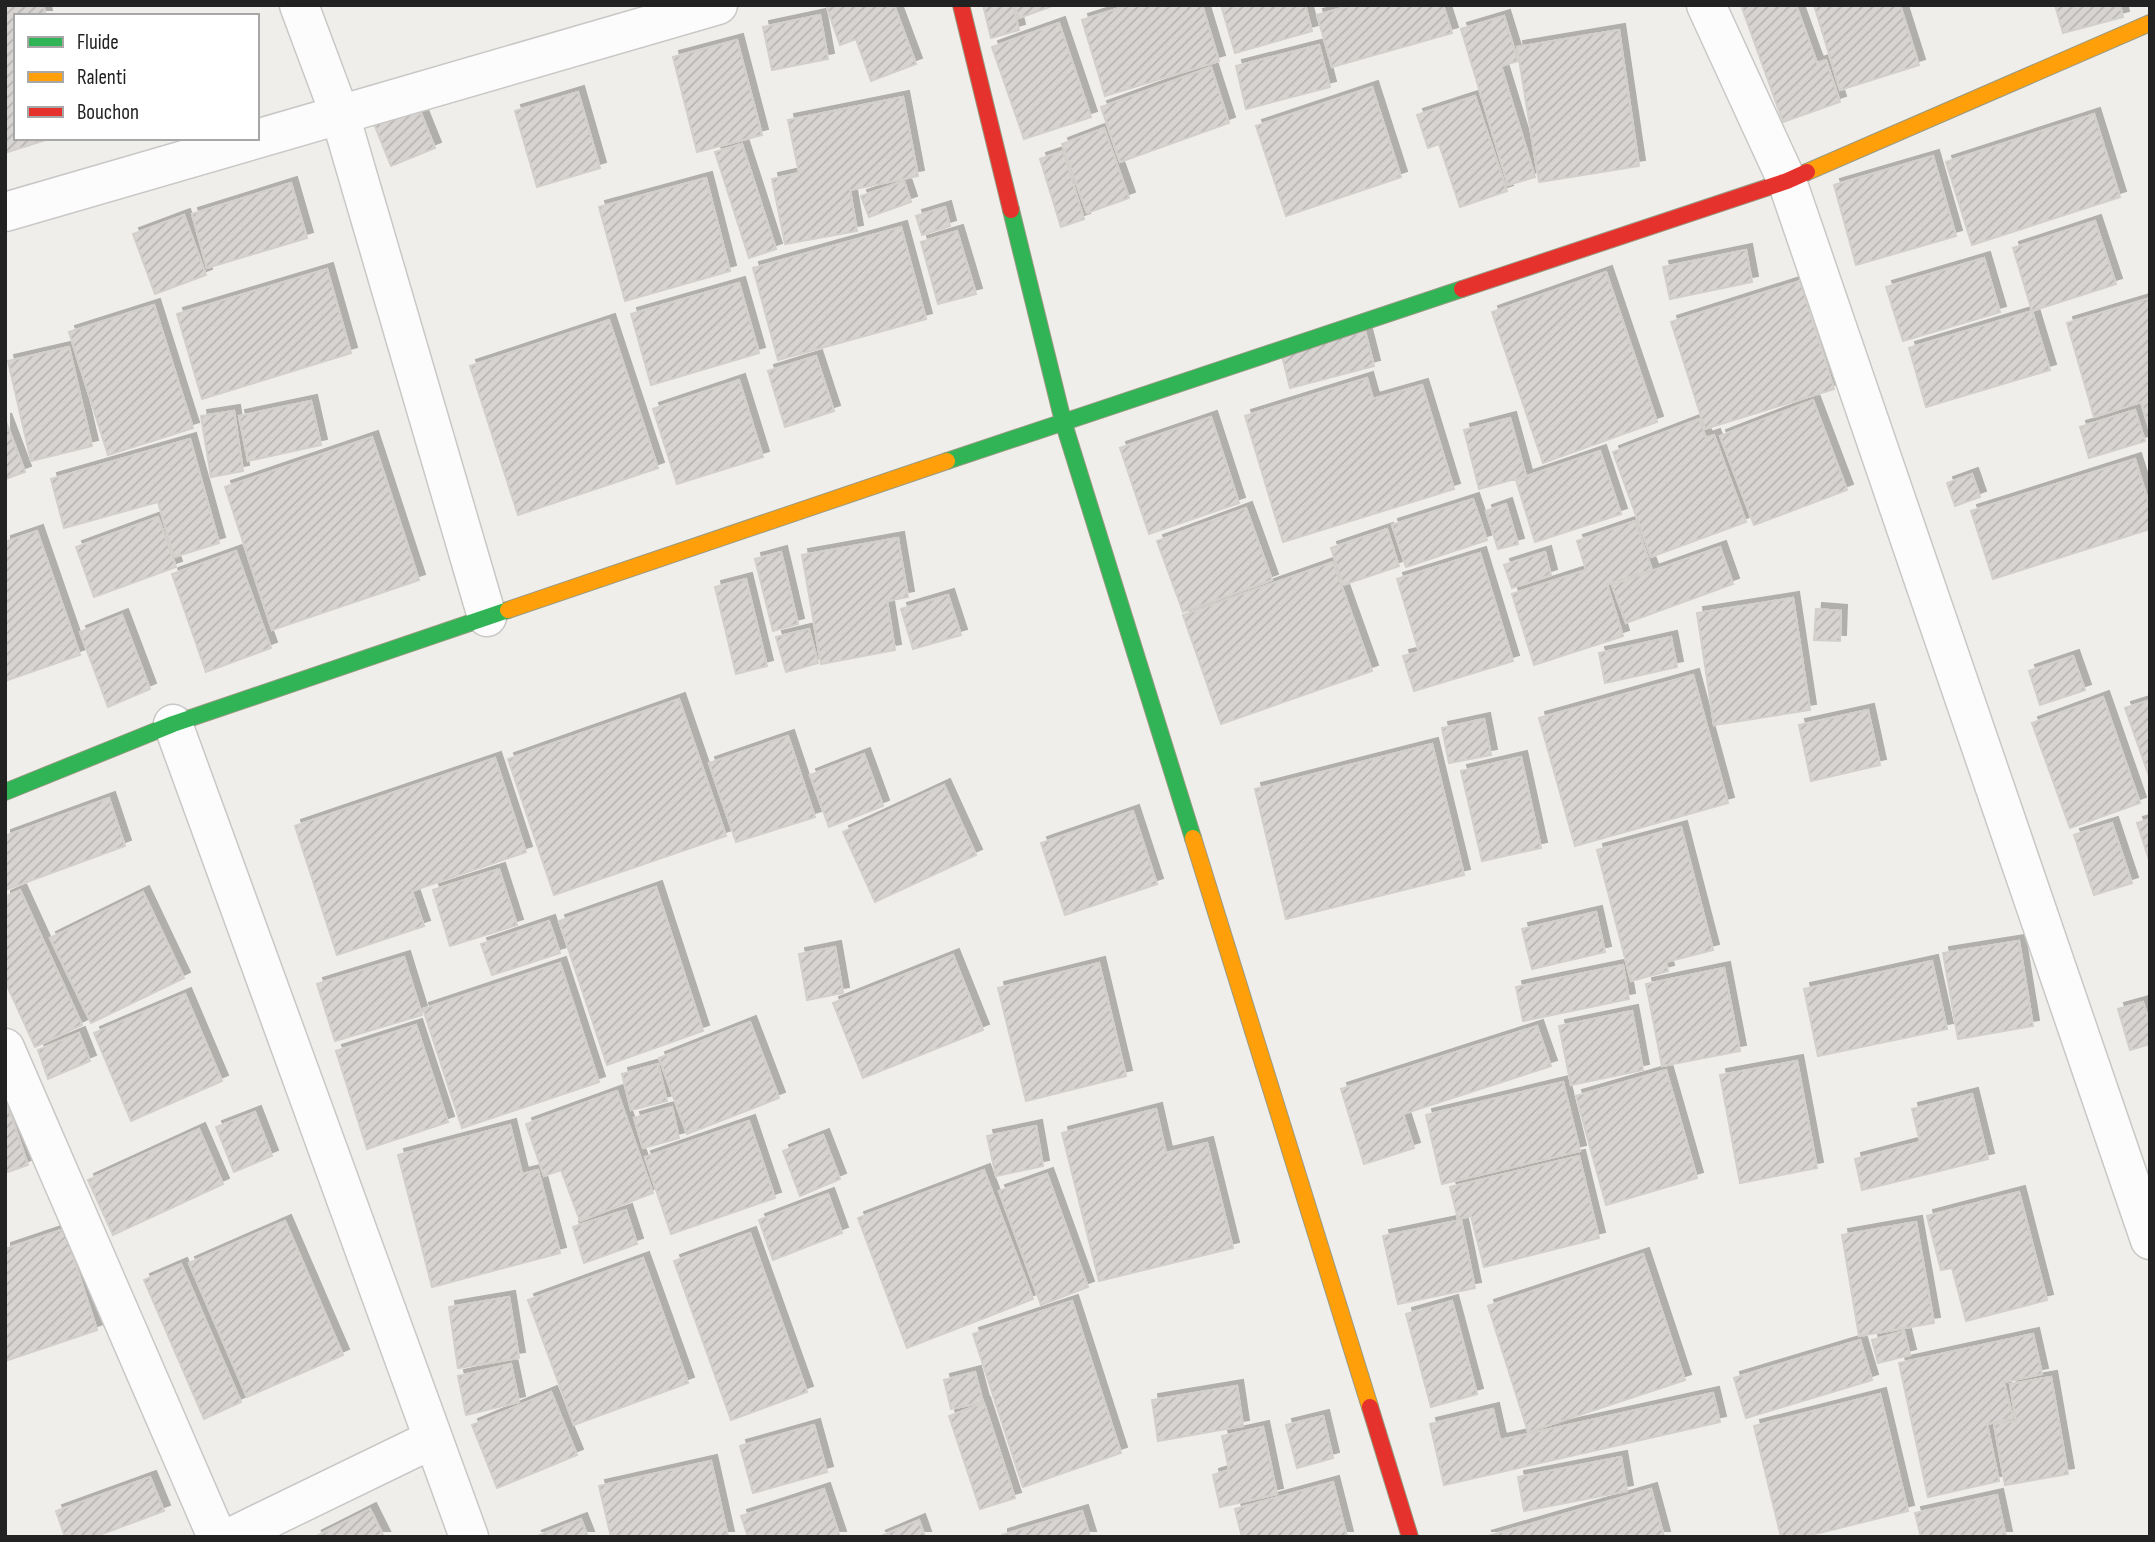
<svg xmlns="http://www.w3.org/2000/svg" width="2155" height="1542" font-family="'Sofia Sans Condensed',sans-serif">
<style>
.building{fill:url(#building-hatch);stroke:#d3d0cc;stroke-width:2;filter:url(#shadow)}
.lines{fill:none;stroke-linecap:round;stroke-linejoin:round}
.street-casing{stroke:#c9c8c7;stroke-width:41}
.fast-casing{stroke:#999a82;stroke-width:18}
.slow-casing{stroke:#999a82;stroke-width:18}
.jam-casing{stroke:#999a82;stroke-width:18}
.street{stroke:#fdfcfc;stroke-width:38}
.fast{stroke:#30b455;stroke-width:16}
.slow{stroke:#ff9f0a;stroke-width:16}
.jam{stroke:#e5322d;stroke-width:16}
</style>
<defs>
<pattern id="building-hatch" width="6" height="6" patternUnits="userSpaceOnUse" patternTransform="scale(1.75)"><rect width="6" height="6" fill="#d7d4d2"/><path d="M-1 1l2-2M0 6l6-6M5 7l2-2" fill="none" stroke="#b8b6b4"/></pattern>
<filter id="shadow"><feDropShadow dx="6" dy="-6" stdDeviation="0" flood-color="#0004"/></filter>
</defs>
<rect width="100%" height="100%" fill="#f0eeeb"/>
<!-- building -->
<path class="building" d="M5 5H43L46 16H16V138H52L5 153Z
M826 5H894L916 64 871 81 856 39 840 45Z
M983 5H1013L1019 30 991 38Z
M1014 5H1055L1019 18Z
M1129 5H1202L1219 61 1105 96 1082 20Z
M1221 5H1305L1312 31 1235 53Z
M1353 5H1443L1452 33 1332 67 1317 15Z
M1741 5H1796L1817 63 1826 60 1840 102 1783 122Z
M1814 5H1900L1919 65 1840 90Z
M2055 5H2120L2123 17 2063 33Z
M820 15 828 59 772 70 763 27Z
M1504 16 1518 61 1501 66 1535 177 1508 185 1461 29Z
M1059 23 1091 117 1024 139 992 47Z
M1619 30 1639 166 1539 182 1517 47Z
M737 40 762 135 697 152 673 57Z
M1319 45 1330 87 1246 109 1236 66Z
M1211 67 1229 123 1120 162 1101 107Z
M1372 87 1401 177 1286 216 1256 126Z
M578 92 600 168 537 187 515 111Z
M1475 96 1507 191 1460 207 1439 144 1428 148 1417 115Z
M903 97 918 176 850 190 857 231 785 244 772 179 799 173 788 120Z
M418 106 435 148 391 166 374 124Z
M2094 114 2120 197 1972 245 1946 162Z
M1104 128 1129 198 1087 213 1062 144Z
M742 144 776 249 749 258 715 152Z
M1063 151 1084 219 1061 227 1040 159Z
M1933 156 1956 236 1856 265 1834 185Z
M706 178 730 271 625 301 599 207Z
M904 181 911 202 869 217 861 196Z
M291 183 307 238 207 268 192 214Z
M945 207 950 226 922 235 916 216Z
M184 215 206 275 155 294 133 234Z
M2095 221 2116 284 2032 311 2013 248Z
M901 227 926 319 778 360 753 268Z
M957 231 976 294 938 304 921 242Z
M1746 250 1752 282 1670 299 1663 267Z
M1984 258 2000 312 1903 341 1886 287Z
M327 269 351 353 202 399 177 314Z
M1606 272 1657 422 1543 463 1492 312Z
M1800 281 1834 389 1705 429 1671 322Z
M739 283 759 353 651 385 631 314Z
M2150 298V432L2141 402 2094 417 2067 323Z
M154 305 193 428 108 455 69 332Z
M2032 311 2050 370 1926 407 1909 348Z
M609 320 658 468 518 515 470 366Z
M1365 331 1374 366 1290 388 1281 352Z
M69 347 92 446 31 461 8 361Z
M816 356 834 411 785 427 768 371Z
M1367 378 1373 399 1422 385 1454 489 1283 542 1245 416Z
M739 380 763 457 677 484 653 409Z
M1813 400 1847 490 1754 525 1720 436Z
M311 401 321 445 248 461 239 416Z
M2135 410 2145 441 2089 458 2080 427Z
M234 411 243 471 211 477 201 416Z
M1211 417 1239 503 1149 534 1120 448Z
M1510 418 1526 476 1479 489 1464 430Z
M5 419 25 472 5 479Z
M1699 419 1706 438 1714 435 1746 522 1651 557 1613 452Z
M372 437 419 580 272 630 225 487Z
M190 439 219 543 174 557 158 502 64 528 51 479Z
M1600 451 1621 514 1535 542 1516 480Z
M2135 459 2150 507V529L1993 579 1971 511Z
M1972 474 1980 497 1955 506 1947 483Z
M1473 499 1487 540 1406 567 1392 525Z
M1506 504 1518 544 1498 549 1486 511Z
M1246 508 1272 580 1183 612 1157 541Z
M158 517 176 567 94 597 76 547Z
M1635 521 1652 570 1607 584 1623 636 1534 665 1512 594 1586 570 1577 541Z
M1387 529 1399 566 1343 585 1331 548Z
M37 531 80 655 5 681V542Z
M898 538 908 597 887 601 895 650 821 664 802 555Z
M1720 547 1733 584 1626 623 1612 585Z
M236 551 271 648 206 672 172 574Z
M781 552 798 624 773 631 755 559Z
M1545 552 1551 575 1512 588 1504 565Z
M1480 553 1513 661 1414 691 1403 656 1419 652 1397 579Z
M1333 562 1372 671 1221 724 1183 615Z
M746 579 767 666 736 674 715 587Z
M948 595 961 635 913 649 901 609Z
M1793 598 1810 710 1714 725 1697 613Z
M1816 609 1841 611 1840 641 1814 640Z
M122 615 150 689 108 707 80 632Z
M809 629 818 663 786 672 776 637Z
M1671 637 1677 667 1605 683 1599 653Z
M2073 656 2085 690 2040 705 2029 671Z
M1693 675 1728 803 1575 846 1539 718Z
M2103 697 2140 803 2070 828 2032 723Z
M679 699 726 836 554 895 508 759Z
M2150 700V779L2125 708Z
M1868 710 1880 765 1811 781 1799 725Z
M1484 719 1491 755 1449 763 1442 728Z
M788 736 815 817 736 842 709 763Z
M1432 744 1464 875 1286 919 1255 789Z
M864 754 883 806 829 827 810 775Z
M1521 757 1541 848 1482 861 1461 771Z
M495 758 526 852 412 891 424 926 337 955 295 826Z
M944 785 976 855 875 902 843 832Z
M109 798 125 846 5 890V836Z
M1133 811 1157 884 1065 915 1041 843Z
M2150 819V863L2137 823Z
M2112 823 2132 883 2094 895 2074 835Z
M1681 827 1713 950 1666 962 1668 971 1631 981 1597 850Z
M499 869 517 925 450 946 433 890Z
M656 887 703 1031 607 1065 559 921Z
M20 890 82 1025 35 1047 5 981V897Z
M143 892 184 978 91 1023 50 938Z
M1596 912 1605 952 1532 969 1522 929Z
M549 921 560 953 492 975 481 944Z
M2019 941 2033 1026 1958 1039 1943 953Z
M835 947 843 993 807 1000 799 954Z
M953 955 983 1030 863 1078 833 1003Z
M404 957 422 1015 335 1041 317 984Z
M1932 961 1947 1029 1818 1056 1804 989Z
M560 963 599 1082 462 1128 423 1009Z
M1099 963 1126 1076 1026 1101 998 988Z
M1623 965 1629 999 1523 1021 1516 987Z
M1724 968 1740 1051 1662 1066 1646 984Z
M185 994 222 1081 131 1121 94 1033Z
M2143 1002 2150 1023V1044L2130 1050 2118 1009Z
M1632 1011 1643 1070 1571 1085 1559 1026Z
M750 1022 779 1098 687 1134 659 1058Z
M416 1025 448 1122 367 1149 336 1051Z
M1537 1026 1551 1066 1403 1114 1414 1148 1364 1164 1341 1089Z
M79 1033 90 1061 48 1079 38 1050Z
M1797 1061 1817 1168 1740 1183 1720 1075Z
M658 1064 667 1101 631 1110 622 1074Z
M1666 1070 1697 1178 1606 1205 1576 1096Z
M1563 1082 1580 1151 1442 1184 1426 1115Z
M617 1091 653 1193 580 1221 561 1170 544 1176 526 1124Z
M1972 1094 1988 1159 1862 1190 1855 1159 1920 1142 1912 1109Z
M5 1098 28 1165 5 1173Z
M672 1107 679 1138 643 1148 634 1118Z
M1156 1109 1166 1153 1207 1143 1233 1248 1099 1281 1062 1133Z
M255 1112 272 1156 234 1172 216 1127Z
M749 1121 775 1198 671 1234 645 1157Z
M510 1125 522 1174 538 1170 560 1253 432 1287 398 1155Z
M1036 1126 1043 1166 996 1176 987 1136Z
M199 1129 223 1184 113 1235 88 1180Z
M823 1135 840 1179 800 1196 783 1151Z
M1579 1156 1599 1238 1484 1267 1471 1216 1458 1219 1450 1187Z
M984 1170 1033 1299 907 1348 858 1218Z
M1047 1174 1088 1287 1041 1305 999 1191Z
M2019 1192 2047 1300 1966 1321 1952 1268 1941 1270 1927 1216Z
M828 1194 842 1233 773 1260 759 1220Z
M626 1210 637 1244 584 1263 573 1227Z
M1461 1220 1475 1288 1398 1304 1383 1236Z
M285 1221 343 1355 247 1397 189 1263Z
M1916 1222 1934 1323 1859 1336 1842 1235Z
M64 1229 97 1330 5 1361V1249Z
M750 1233 807 1392 731 1420 674 1261Z
M1643 1254 1685 1380 1528 1432 1488 1306Z
M643 1258 688 1383 574 1425 528 1300Z
M181 1264 241 1402 204 1419 144 1280Z
M509 1297 519 1358 458 1368 449 1307Z
M1072 1301 1121 1453 1023 1487 973 1334Z
M1452 1301 1477 1394 1431 1407 1406 1314Z
M1904 1331 1910 1355 1878 1363 1872 1340Z
M2033 1334 2042 1374 2004 1382 2013 1418 1987 1424 1999 1481 1928 1497 1899 1363Z
M1860 1340 1872 1380 1746 1418 1734 1378Z
M511 1364 519 1402 466 1415 458 1376Z
M975 1372 983 1402 951 1409 944 1380Z
M2051 1377 2068 1474 2005 1485 1994 1424 2016 1421 2010 1384Z
M1237 1386 1243 1426 1158 1441 1152 1400Z
M551 1392 577 1455 497 1488 472 1425Z
M1713 1393 1720 1422 1444 1485 1430 1424 1493 1409 1500 1440Z
M1880 1394 1908 1511 1803 1537H1781L1754 1426Z
M984 1403 1015 1498 980 1509 949 1416Z
M1323 1416 1333 1458 1297 1468 1286 1425Z
M814 1425 827 1472 753 1493 740 1446Z
M1263 1427 1277 1494 1220 1507 1213 1475 1229 1470 1222 1436Z
M1621 1457 1627 1491 1524 1511 1518 1477Z
M711 1461 728 1537H611L599 1486Z
M150 1477 164 1511 94 1537H65L56 1511Z
M1333 1482 1347 1537H1242L1235 1509Z
M824 1489 840 1537H748L741 1516Z
M1651 1489 1664 1537H1485Z
M1997 1495 2006 1537H1921L1915 1513Z
M370 1509 384 1537H315Z
M1082 1511 1090 1537H1002V1535Z
M581 1519 588 1537H535Z
M919 1520 925 1537H879Z"/>
<g class="lines">
<defs>
<path id="street" d="M299 5 340 115 487 617
M1706 5 1787 181 2150 1240
M5 212 718 5
M173 724 469 1537
M5 1048 217 1537
M231 1537 433 1439"/>
<path id="fast" d="M1011 210 1063 421 1193 838
M947 461 1462 289
M5 792 173 724 508 610"/>
<path id="slow" d="M1807 172 2150 23
M508 610 947 461
M1193 838 1370 1407"/>
<path id="jam" d="M961 5 1011 210
M1462 289 1787 181 1807 172
M1370 1407 1410 1537"/>
</defs>
<!-- street casing -->
<use href="#street" class="street-casing"/>
<!-- fast casing -->
<use href="#fast" class="fast-casing"/>
<!-- slow casing -->
<use href="#slow" class="slow-casing"/>
<!-- jam casing -->
<use href="#jam" class="jam-casing"/>
<!-- street -->
<use href="#street" class="street"/>
<!-- fast -->
<use href="#fast" class="fast"/>
<!-- slow -->
<use href="#slow" class="slow"/>
<!-- jam -->
<use href="#jam" class="jam"/>
</g>
<!-- border -->
<rect width="2155" height="1542" fill="none" stroke="#222222" stroke-width="14"/>
<!-- legend -->
<rect x="14" y="14" width="245" height="126" fill="#ffffff" stroke="#a7a7a7" stroke-width="2"/>
<rect x="28" y="37" width="35" height="10" fill="#30b455" stroke="#a7a7a7" stroke-width="2"/>
<text x="77" y="49" font-size="21" fill="#222222">Fluide</text>
<rect x="28" y="72" width="35" height="10" fill="#ff9f0a" stroke="#a7a7a7" stroke-width="2"/>
<text x="77" y="84" font-size="21" fill="#222222">Ralenti</text>
<rect x="28" y="107" width="35" height="10" fill="#e5322d" stroke="#a7a7a7" stroke-width="2"/>
<text x="77" y="119" font-size="21" fill="#222222">Bouchon</text>
</svg>
